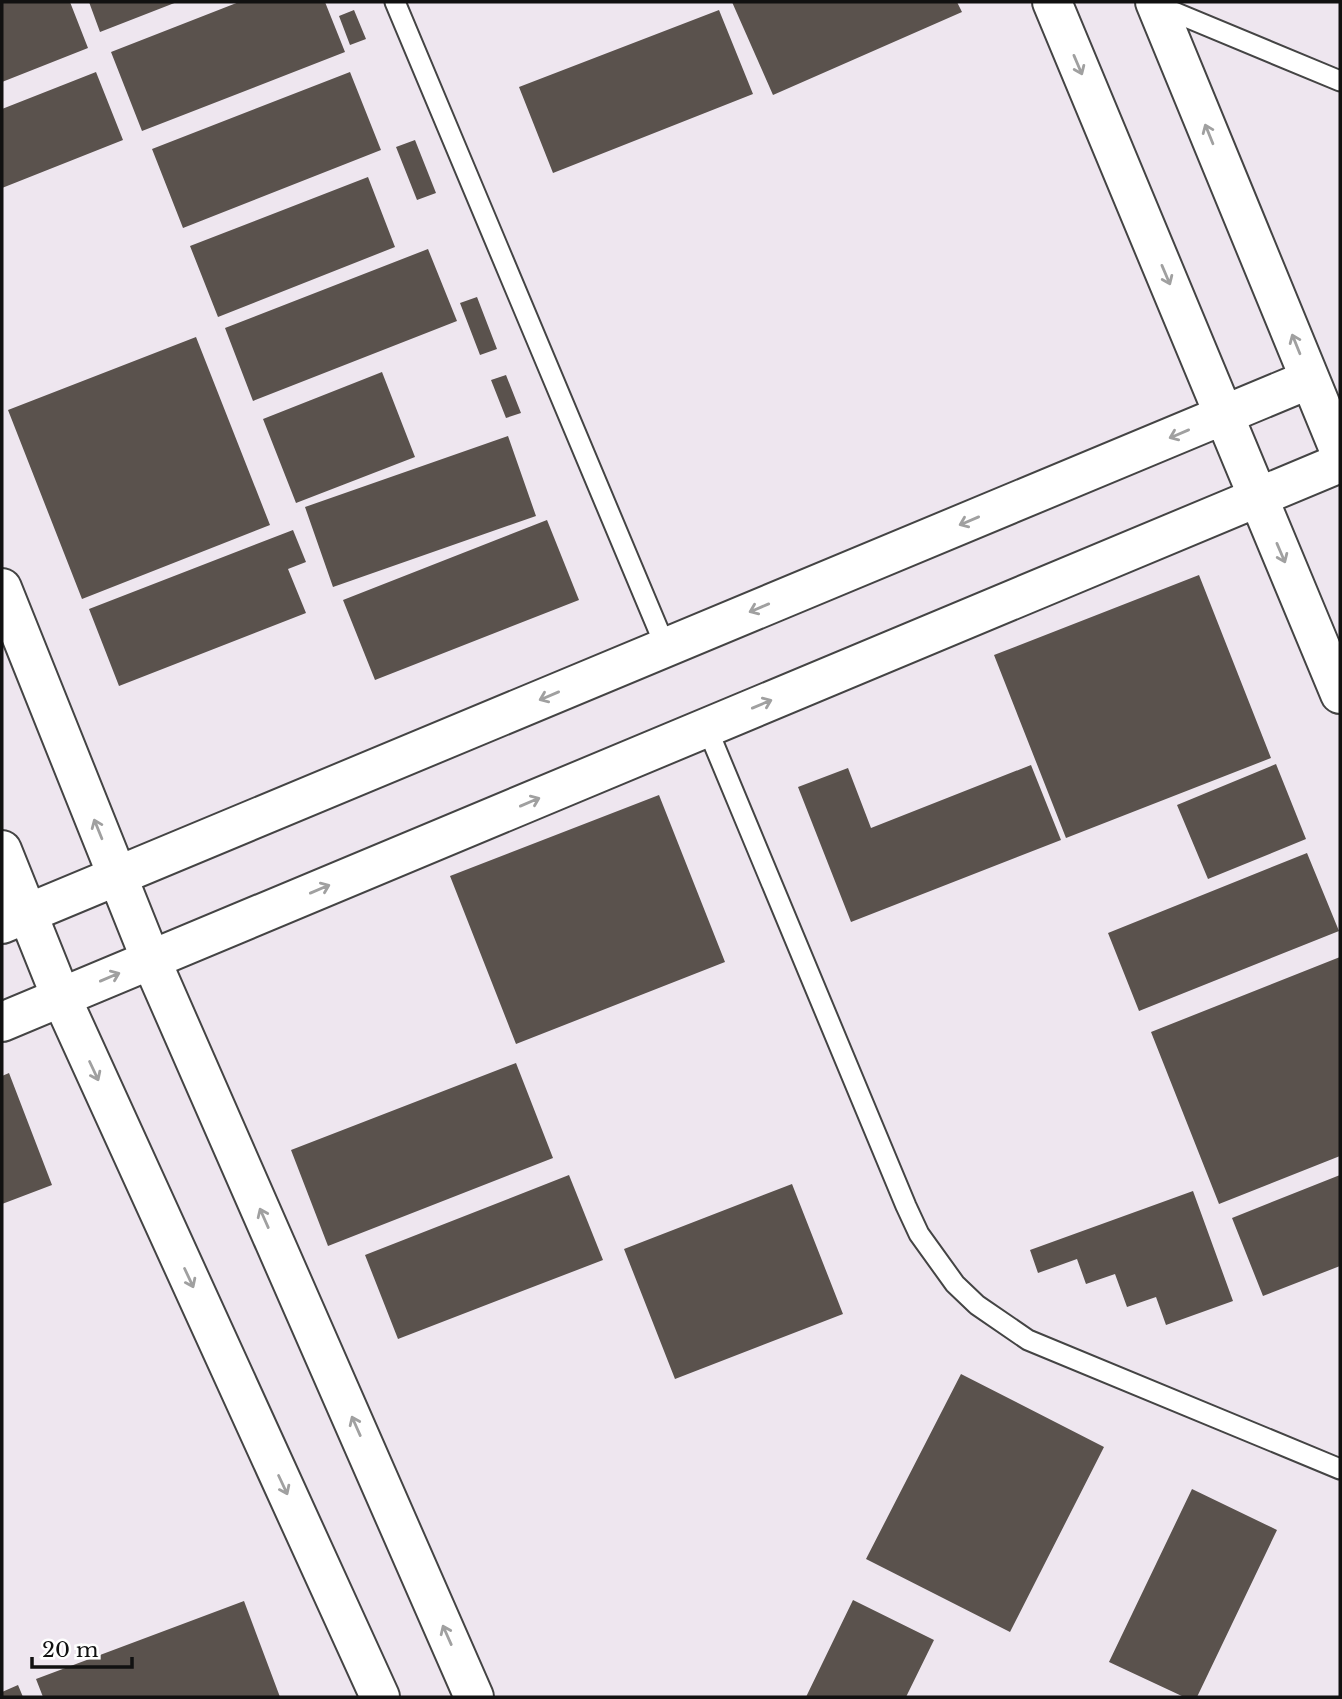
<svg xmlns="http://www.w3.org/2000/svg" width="1342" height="1699" font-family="'Libre Baskerville',serif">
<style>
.industrial{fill:#eee6ef}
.building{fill:#5a524d}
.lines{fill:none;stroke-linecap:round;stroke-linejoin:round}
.service-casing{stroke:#444;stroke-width:23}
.minor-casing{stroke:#444;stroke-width:42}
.tertiary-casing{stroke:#444;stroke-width:42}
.service{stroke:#fff;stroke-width:19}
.minor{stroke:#fff;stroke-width:38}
.tertiary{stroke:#fff;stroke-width:38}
.oneway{stroke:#a0a0a0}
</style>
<rect width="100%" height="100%" fill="#fffdf5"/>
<!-- industrial -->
<path class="industrial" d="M2 2H1340V1697H2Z"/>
<!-- building -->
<path class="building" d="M2 2H70L88 48 2 82Z
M89 2H177L100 32Z
M239 2H325L345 52 142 131 111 52Z
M732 2H957L962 12 773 95Z
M354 10 366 39 350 45 339 16Z
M719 10 753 94 553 173 519 87Z
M96 72 123 140 2 188V109Z
M350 72 381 150 183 228 152 149Z
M415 140 436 193 417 200 396 147Z
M368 177 395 247 218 317 190 246Z
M428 249 457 321 253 401 225 328Z
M477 297 497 349 480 355 460 303Z
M196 337 270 525 82 599 8 410Z
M382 372 415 457 296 503 263 419Z
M506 375 521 413 506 418 491 380Z
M508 436 536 516 333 587 305 507Z
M547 520 579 600 375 680 343 600Z
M293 530 306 562 288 569 306 613 119 686 89 609Z
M1199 575 1271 758 1066 838 994 655Z
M1276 764 1306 839 1208 879 1177 805Z
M1031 765 1061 840 851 922 798 787 848 768 871 828Z
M659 795 725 962 516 1044 450 876Z
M1307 853 1339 931 1139 1011 1108 933Z
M1340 957V1156L1219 1204 1151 1032Z
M516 1063 553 1158 328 1246 291 1150Z
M9 1073 52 1185 2 1204V1076Z
M569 1175 603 1260 398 1339 365 1255Z
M1340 1175V1266L1263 1296 1232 1218Z
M792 1184 843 1314 675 1379 624 1249Z
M1193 1191 1233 1301 1166 1325 1156 1297 1127 1307 1115 1274 1086 1284 1077 1259 1038 1273 1030 1250Z
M961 1374 1104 1447 1010 1632 866 1559Z
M1192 1489 1277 1530 1197 1697H1184L1109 1662Z
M853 1600 934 1640 906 1697H806Z
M244 1601 280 1697H43L36 1679Z
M18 1685 23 1697H2V1692Z"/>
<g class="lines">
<defs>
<path id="service" d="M395 2 666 648
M1157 5 1340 81
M707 728 906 1206 919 1234 955 1284 977 1305 1028 1340 1340 1469"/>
<path id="minor" d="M2 588 151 960 474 1697
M2 850 61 997 380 1697"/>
<path id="tertiary" d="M1052 2 1340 694
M1155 2 1340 452
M2 924 1310 379
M2 1022 1340 463"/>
</defs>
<!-- service casing -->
<use href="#service" class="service-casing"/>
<!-- minor casing -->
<use href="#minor" class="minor-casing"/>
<!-- tertiary casing -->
<use href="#tertiary" class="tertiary-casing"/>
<!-- service -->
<use href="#service" class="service"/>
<!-- minor -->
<use href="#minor" class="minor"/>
<!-- tertiary -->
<use href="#tertiary" class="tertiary"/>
</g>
<!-- one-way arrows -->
<defs><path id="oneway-shaft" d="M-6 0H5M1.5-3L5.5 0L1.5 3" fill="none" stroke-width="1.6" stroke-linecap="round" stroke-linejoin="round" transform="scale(1.75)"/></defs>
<g class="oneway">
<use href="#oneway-shaft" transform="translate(1078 65) rotate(67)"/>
<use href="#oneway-shaft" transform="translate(1209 134) rotate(-112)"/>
<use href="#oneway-shaft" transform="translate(1166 275) rotate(67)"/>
<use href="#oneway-shaft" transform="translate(1296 344) rotate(-112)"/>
<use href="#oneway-shaft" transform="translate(1179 434) rotate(157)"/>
<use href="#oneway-shaft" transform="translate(969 521) rotate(157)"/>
<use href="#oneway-shaft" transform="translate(1281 553) rotate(67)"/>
<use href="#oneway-shaft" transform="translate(759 608) rotate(157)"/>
<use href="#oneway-shaft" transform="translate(549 696) rotate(157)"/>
<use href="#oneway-shaft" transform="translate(762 704) rotate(-23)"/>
<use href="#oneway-shaft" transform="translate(530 802) rotate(-23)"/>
<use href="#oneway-shaft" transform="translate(98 829) rotate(-112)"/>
<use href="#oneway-shaft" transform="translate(320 889) rotate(-23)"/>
<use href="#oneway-shaft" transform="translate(110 977) rotate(-23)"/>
<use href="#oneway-shaft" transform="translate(94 1071) rotate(65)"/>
<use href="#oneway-shaft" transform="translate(264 1218) rotate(-114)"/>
<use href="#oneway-shaft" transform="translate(189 1278) rotate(65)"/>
<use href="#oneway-shaft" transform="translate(356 1426) rotate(-114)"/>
<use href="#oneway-shaft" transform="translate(283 1485) rotate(65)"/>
<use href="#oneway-shaft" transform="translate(447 1635) rotate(-114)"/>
</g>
<!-- border -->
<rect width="1342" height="1699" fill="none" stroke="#111111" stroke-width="7"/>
<!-- scale -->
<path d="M32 1657v10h100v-10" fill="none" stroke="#111111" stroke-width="3.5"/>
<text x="42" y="1657" font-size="21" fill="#111111" stroke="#ffffff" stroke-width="5" paint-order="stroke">20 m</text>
</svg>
